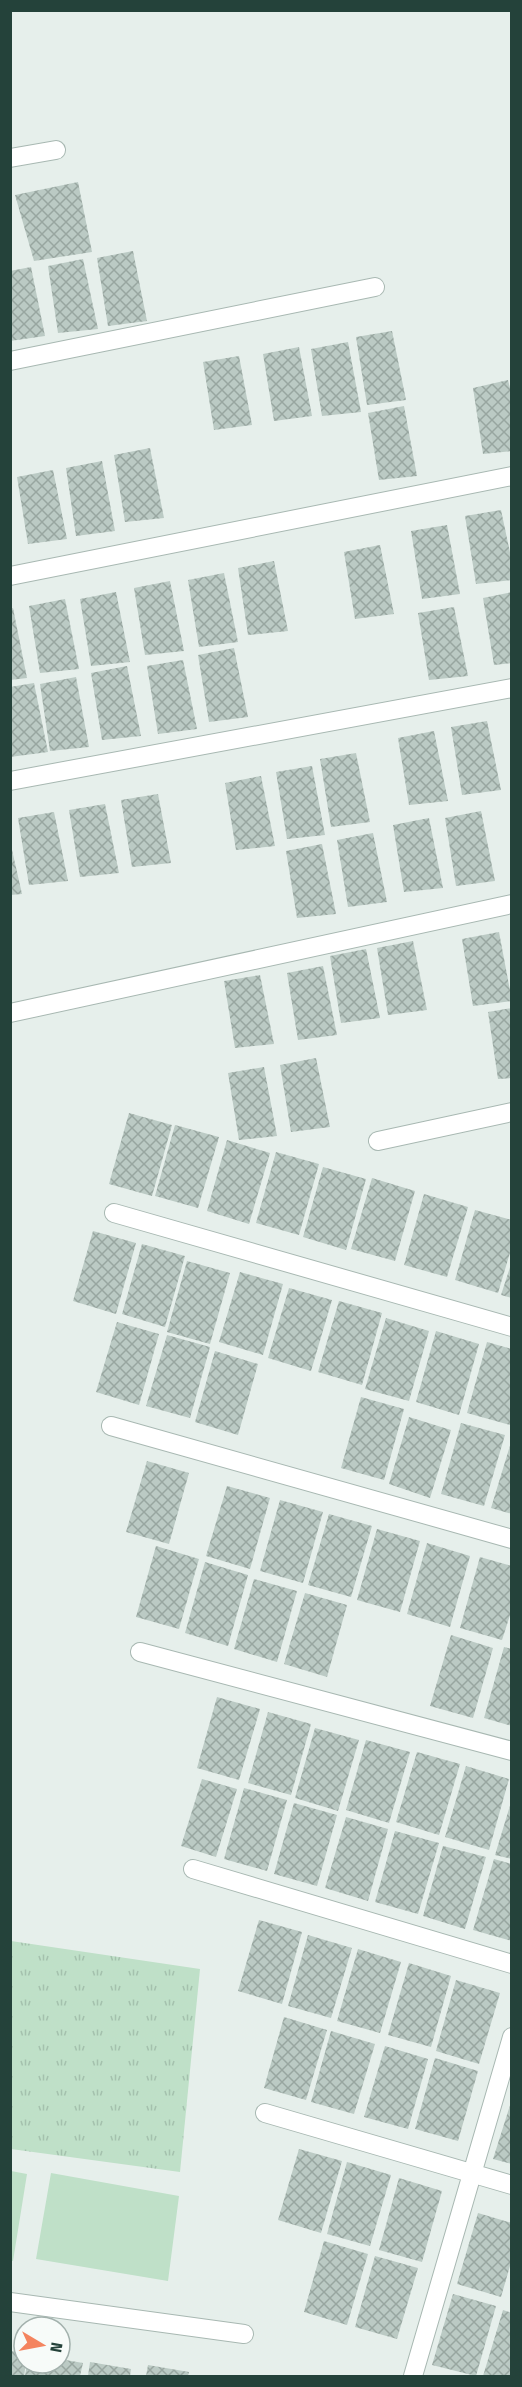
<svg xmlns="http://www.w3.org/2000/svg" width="522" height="2387" font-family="'Fira Sans Condensed',sans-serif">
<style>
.grass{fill:#bfe0c8}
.park{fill:url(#park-tufts)}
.building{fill:url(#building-cross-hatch)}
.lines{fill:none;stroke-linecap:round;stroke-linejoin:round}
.minor-casing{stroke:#a8b8b2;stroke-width:20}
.minor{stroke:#fff;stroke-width:18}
</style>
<defs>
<pattern id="park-tufts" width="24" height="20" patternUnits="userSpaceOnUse" patternTransform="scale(1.5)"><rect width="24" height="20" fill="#bfe0c8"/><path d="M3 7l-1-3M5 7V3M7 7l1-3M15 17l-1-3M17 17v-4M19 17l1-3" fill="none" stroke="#a4c1ad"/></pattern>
<pattern id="building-cross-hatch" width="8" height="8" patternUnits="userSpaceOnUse" patternTransform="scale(1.5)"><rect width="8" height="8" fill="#bbcac4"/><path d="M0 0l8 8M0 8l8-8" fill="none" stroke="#98a6a0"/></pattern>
</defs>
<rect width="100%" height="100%" fill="#e6efeb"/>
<!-- grass -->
<path class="grass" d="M11 2171 27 2174 13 2261 10 2260Z
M51 2173 179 2196 168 2281 36 2259Z"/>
<!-- park -->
<path class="park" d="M11 1941 200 1969 180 2172 11 2149Z"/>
<!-- building -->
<path class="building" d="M78 182 92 252 34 261 15 195Z
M133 251 147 321 108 326 97 258Z
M83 259 98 329 58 333 48 266Z
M31 267 45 336 10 341V271Z
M392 331 406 400 367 405 356 337Z
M348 342 361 412 322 416 311 349Z
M299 347 312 416 274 421 263 354Z
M239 356 252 425 214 430 203 362Z
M508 380 512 396V451L483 454 473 388Z
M404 406 417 476 379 480 368 413Z
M150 448 164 518 125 522 114 455Z
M102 461 115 531 76 536 66 468Z
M53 470 67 539 28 544 17 477Z
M501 510 512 562V580L476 584 465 516Z
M447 525 460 594 422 599 411 531Z
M380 545 394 614 355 619 344 552Z
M274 561 288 631 248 635 238 568Z
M224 573 238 642 199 647 188 580Z
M170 581 184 651 145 655 134 588Z
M116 592 130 662 91 666 80 599Z
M512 592V663L494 665 483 598Z
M65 599 79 669 40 673 29 606Z
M454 607 468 676 429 680 418 613Z
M13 608 27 678 10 680V609Z
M234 648 248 717 209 722 198 655Z
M183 660 197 729 158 734 147 666Z
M127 666 141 736 102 740 91 673Z
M76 677 89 747 50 751 40 684Z
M34 683 48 752 10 757V687Z
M487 721 501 790 462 795 451 727Z
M434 731 448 801 409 805 398 738Z
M356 753 370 822 331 827 320 759Z
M312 766 325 835 287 839 276 772Z
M261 776 275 846 236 850 225 783Z
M158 794 171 863 132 867 121 800Z
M105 804 119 873 80 877 69 810Z
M481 811 495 881 456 886 445 818Z
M54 812 68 881 29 885 18 818Z
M429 818 443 888 404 892 393 825Z
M373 833 387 902 348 907 337 840Z
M10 841 22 894 10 895Z
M322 844 336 914 297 918 286 851Z
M499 932 512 1001 473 1006 462 939Z
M413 941 427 1010 388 1015 377 948Z
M366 949 380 1018 341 1023 330 956Z
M323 966 337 1035 298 1040 287 973Z
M260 975 274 1044 235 1048 224 981Z
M512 1008V1078L498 1079 488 1012Z
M316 1058 330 1127 291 1132 280 1065Z
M264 1067 277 1136 239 1140 228 1073Z
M129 1113 172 1125 152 1196 109 1184Z
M175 1125 219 1137 198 1208 155 1196Z
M227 1140 270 1153 249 1224 207 1211Z
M276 1152 319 1164 299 1235 256 1223Z
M323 1167 366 1179 346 1250 303 1237Z
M372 1178 415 1191 395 1261 351 1249Z
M424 1194 468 1207 447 1277 404 1265Z
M475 1210 512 1220V1246L498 1293 455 1280Z
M93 1231 136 1243 116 1314 73 1301Z
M142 1244 185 1256 165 1327 122 1314Z
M187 1261 230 1273 210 1344 167 1332Z
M512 1261V1298L501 1295Z
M240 1272 283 1284 263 1355 219 1342Z
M289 1288 332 1300 311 1371 268 1358Z
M339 1301 382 1313 362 1385 318 1372Z
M386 1318 429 1331 409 1401 365 1389Z
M117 1322 159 1334 139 1405 96 1392Z
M436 1331 479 1344 459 1415 416 1402Z
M167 1335 210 1347 190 1418 146 1406Z
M487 1342 512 1349 510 1425 467 1413Z
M215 1351 258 1364 238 1435 195 1422Z
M361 1397 404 1409 384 1480 341 1468Z
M409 1417 451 1430 430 1498 389 1484Z
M461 1423 505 1435 484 1506 441 1494Z
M512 1439V1514L491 1508Z
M147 1461 189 1473 169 1544 126 1532Z
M227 1486 270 1498 250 1569 206 1556Z
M280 1500 323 1512 303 1583 260 1571Z
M329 1514 372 1526 351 1597 308 1585Z
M377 1529 420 1541 400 1612 357 1600Z
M427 1543 470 1556 450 1627 407 1614Z
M156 1546 199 1559 179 1629 136 1617Z
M480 1557 512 1566V1609L502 1640 460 1628Z
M205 1562 248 1575 228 1646 185 1633Z
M254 1579 297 1591 277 1662 234 1649Z
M305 1593 347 1605 327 1677 284 1664Z
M451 1635 493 1648 473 1718 430 1706Z
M504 1647 512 1649V1726L484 1718Z
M217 1697 260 1709 239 1780 197 1768Z
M268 1712 311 1724 291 1795 248 1783Z
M315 1728 359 1740 338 1811 295 1798Z
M366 1740 410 1752 389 1823 346 1810Z
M417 1752 460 1764 439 1835 396 1822Z
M466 1766 509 1779 489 1850 445 1837Z
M202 1779 237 1789 216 1857 181 1846Z
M244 1788 287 1800 267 1871 224 1859Z
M512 1799V1859L495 1855Z
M294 1803 337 1815 317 1886 274 1874Z
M346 1817 388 1829 368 1901 325 1888Z
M395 1831 439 1843 418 1914 375 1902Z
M443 1846 486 1857 465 1929 423 1916Z
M494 1859 512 1864V1941L473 1930Z
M259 1920 302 1932 282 2004 238 1991Z
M308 1935 352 1948 331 2018 288 2006Z
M358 1949 401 1962 380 2033 337 2021Z
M409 1963 451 1976 431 2047 388 2035Z
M456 1980 500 1993 479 2064 436 2051Z
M284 2017 327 2030 306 2100 264 2088Z
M331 2031 375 2044 354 2114 311 2102Z
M385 2046 428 2059 408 2129 364 2117Z
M435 2058 478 2071 458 2141 415 2129Z
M512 2099V2164L493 2159Z
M299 2149 342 2161 321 2233 278 2220Z
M347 2162 391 2175 370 2246 327 2234Z
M399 2178 442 2191 422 2262 379 2250Z
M478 2213 512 2223V2259L501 2297 457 2284Z
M324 2241 368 2254 347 2325 304 2312Z
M375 2256 418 2268 397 2339 355 2327Z
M453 2294 496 2306 476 2376 432 2365Z
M503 2310 512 2313V2376H483Z
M10 2351 24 2353V2363H26L24 2376H10Z
M60 2359 83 2363 80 2376H25L27 2363H60Z
M90 2362 131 2369 130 2376H88Z
M148 2365 189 2372 188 2376H146Z"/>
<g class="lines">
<defs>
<path id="minor" d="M10 158 56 150
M10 361 375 287
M10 576 512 476
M10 781 512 688
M10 1013 512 904
M378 1141 512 1112
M114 1213 512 1327
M111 1426 512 1539
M140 1652 512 1751
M193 1869 512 1964
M265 2113 512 2185
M10 2302 244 2334
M413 2376 512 2037"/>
</defs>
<!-- minor casing -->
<use href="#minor" class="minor-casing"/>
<!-- minor -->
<use href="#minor" class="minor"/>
</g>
<!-- border -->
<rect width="522" height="2387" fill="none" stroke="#24423a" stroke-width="24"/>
<!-- north arrow -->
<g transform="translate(42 2345) rotate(100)"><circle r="28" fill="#f7fbf9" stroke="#a3b1ad" stroke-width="1.5"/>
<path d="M0-4.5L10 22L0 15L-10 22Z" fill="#f4845f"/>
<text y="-9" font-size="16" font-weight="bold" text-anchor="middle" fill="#24423a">N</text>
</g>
</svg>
